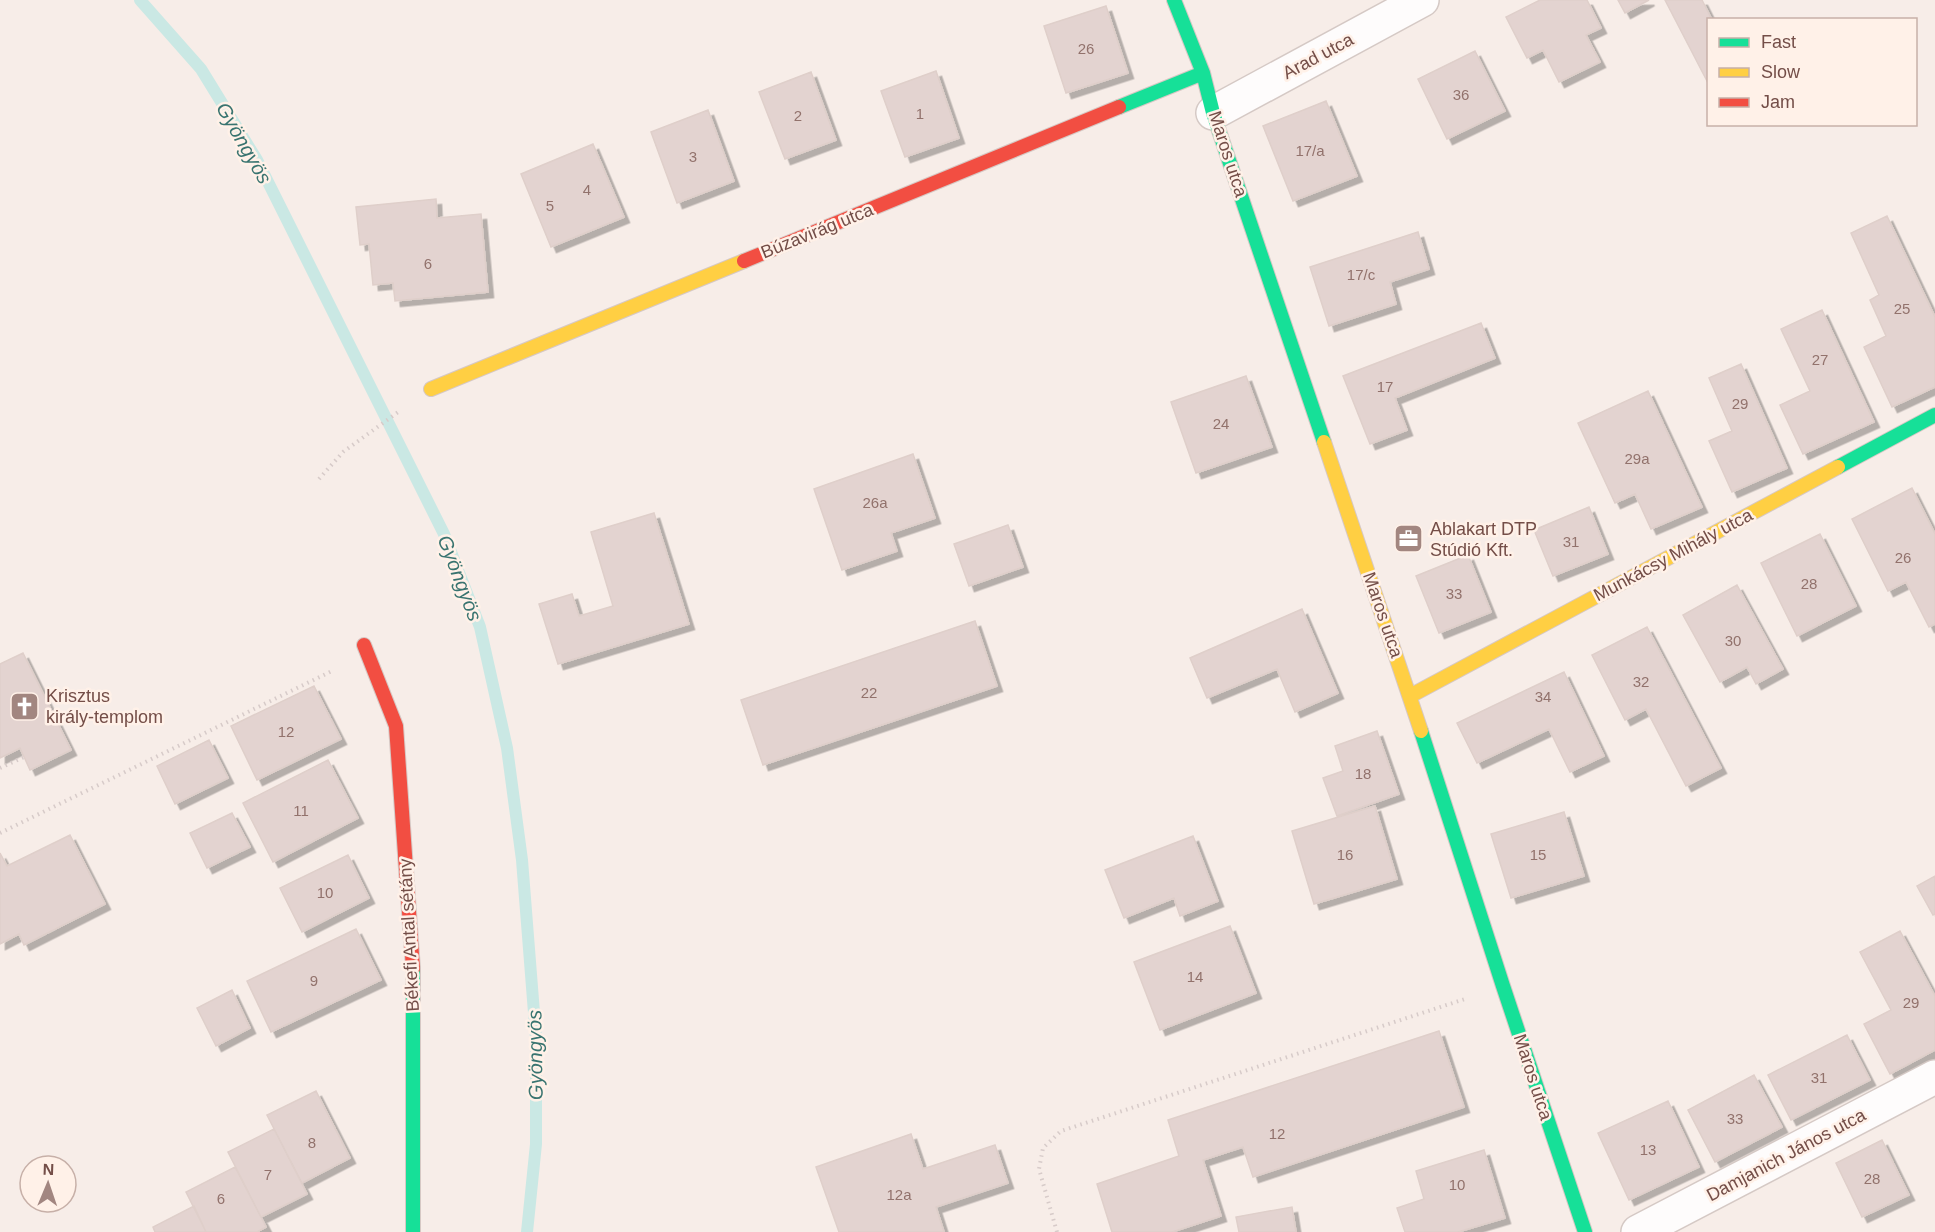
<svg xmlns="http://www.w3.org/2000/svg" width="1935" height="1232" font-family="Helvetica,sans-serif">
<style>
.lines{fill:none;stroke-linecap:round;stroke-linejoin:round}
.stream{stroke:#cae8e4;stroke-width:12}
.building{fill:#e3d3d0;stroke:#dfcfca;stroke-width:1.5;filter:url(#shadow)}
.street-casing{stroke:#d5c9c5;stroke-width:36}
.fast-casing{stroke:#d6c8c4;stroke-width:16}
.slow-casing{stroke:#d6c8c4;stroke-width:16}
.jam-casing{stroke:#d6c8c4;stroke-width:16}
.path{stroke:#d7cbc9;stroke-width:4;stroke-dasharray:1.5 4.5;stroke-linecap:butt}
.street{stroke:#fefcfc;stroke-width:33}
.fast{stroke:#16e098;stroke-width:14}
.slow{stroke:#ffcf43;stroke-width:14}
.jam{stroke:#f24e42;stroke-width:14}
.labels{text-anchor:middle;stroke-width:5;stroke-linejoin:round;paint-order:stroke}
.number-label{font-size:15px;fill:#92726c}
.street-label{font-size:18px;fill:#744e48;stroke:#fff1e8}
.poi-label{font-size:18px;fill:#744e48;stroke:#fff1e8;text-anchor:start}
.water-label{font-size:20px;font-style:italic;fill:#397470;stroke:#fff1e8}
</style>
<defs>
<filter id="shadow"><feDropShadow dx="5.5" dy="5.5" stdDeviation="0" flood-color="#0004"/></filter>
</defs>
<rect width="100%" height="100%" fill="#f7ede8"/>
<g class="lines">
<!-- stream -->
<path class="stream" d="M140 0 201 69 257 160 444 534 480 627 507 748 522 860 536 1038V1144L527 1232"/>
</g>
<!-- building -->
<path class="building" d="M1540 0H1587L1601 28 1586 35 1600 62 1559 82 1543 50 1527 58 1506 17Z
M1618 0H1649L1625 13Z
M1665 0H1702L1712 20H1708V83Z
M1106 6 1128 73 1066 93 1044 26Z
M1475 51 1505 111 1447 139 1418 79Z
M936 71 959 138 905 157 881 91Z
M811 72 836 140 785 159 759 92Z
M1326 101 1357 176 1293 201 1263 126Z
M708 110 734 181 677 203 651 132Z
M593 144 624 217 551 247 521 174Z
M436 199 437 218 481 214 488 292 395 301 393 283 373 285 369 244 360 245 356 207Z
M1887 216 1935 317V387L1892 407 1864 347 1886 336 1870 300 1879 295 1851 233Z
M1418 232 1429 269 1390 282 1396 304 1329 326 1310 267Z
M1822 310 1874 422 1803 454 1780 405 1810 391 1781 329Z
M1481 323 1495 358 1395 398 1407 430 1370 444 1343 376Z
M1741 364 1787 468 1732 492 1709 441 1732 431 1709 378Z
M1246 376 1272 447 1196 473 1171 402Z
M1648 391 1702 507 1651 529 1635 494 1615 503 1578 423Z
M913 454 935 518 891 533 897 551 842 570 814 489Z
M1912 488 1935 534V624L1929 627 1906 582 1888 591 1852 519Z
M1589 507 1608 554 1553 576 1534 530Z
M654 513 689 624 558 664 539 604 572 594 579 616 613 606 591 532Z
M1008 525 1023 567 969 586 954 544Z
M1820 534 1856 606 1797 636 1761 563Z
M1468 555 1491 612 1439 633 1416 576Z
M1737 585 1783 669 1756 684 1747 667 1720 682 1683 615Z
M1302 609 1338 693 1295 712 1277 669 1207 698 1190 658Z
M975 621 997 686 763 765 741 700Z
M1647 627 1721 768 1686 786 1646 709 1625 720 1592 655Z
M23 653 71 750 30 770 20 748 0 758V664Z
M1564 672 1604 756 1570 772 1549 729 1477 763 1457 723Z
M314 686 341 739 257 780 231 726Z
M1377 731 1399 794 1337 816 1323 778 1343 771 1335 746Z
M209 740 228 778 175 804 157 766Z
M328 760 358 818 273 862 243 803Z
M1375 806 1397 879 1314 904 1292 831Z
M1564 812 1584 876 1511 898 1491 834Z
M232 813 250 847 207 868 190 833Z
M70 835 105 904 24 945 19 934 0 944V853L7 866Z
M1193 836 1218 901 1180 916 1174 898 1124 918 1105 870Z
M348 855 369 898 302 932 280 888Z
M1935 876V914L1933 915 1917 886Z
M1230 926 1256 993 1160 1030 1134 962Z
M356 929 381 980 271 1032 247 981Z
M1900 931 1935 996V1050L1890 1074 1864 1024 1891 1010 1860 952Z
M232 990 250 1028 216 1046 197 1008Z
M1439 1031 1464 1107 1253 1177 1243 1147 1203 1160 1221 1216 1172 1232H1112L1097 1184 1179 1156 1168 1120Z
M1847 1035 1870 1080 1791 1120 1768 1075Z
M1754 1075 1782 1127 1715 1162 1688 1110Z
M316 1091 350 1158 302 1183 267 1115Z
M1668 1101 1699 1167 1629 1200 1598 1133Z
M274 1129 307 1194 261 1217 228 1152Z
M911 1134 923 1169 995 1145 1008 1183 936 1207 944 1232H839L816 1167Z
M1882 1140 1909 1195 1862 1217 1836 1163Z
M1484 1150 1505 1218 1458 1232H1405L1397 1208 1424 1199 1416 1171Z
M235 1167 266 1227 257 1232H206L186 1192Z
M194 1206 206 1232H155L153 1227Z
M1292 1207 1296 1232H1239L1236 1217Z"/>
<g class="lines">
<defs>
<path id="street" d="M1213 113 1422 0
M1638 1232 1935 1077"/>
<path id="fast" d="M1174 0 1203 73 1213 113 1324 442
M1119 107 1203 73
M1838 467 1935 415
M1421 731 1503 986 1585 1232
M413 969V1232"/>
<path id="slow" d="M431 389 744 261
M1324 442 1421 731
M1410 696 1838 467"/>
<path id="jam" d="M744 261 1119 107
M364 645 396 726 413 969"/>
</defs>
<!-- street casing -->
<use href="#street" class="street-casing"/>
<!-- fast casing -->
<use href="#fast" class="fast-casing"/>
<!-- slow casing -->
<use href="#slow" class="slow-casing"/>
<!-- jam casing -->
<use href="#jam" class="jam-casing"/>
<!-- path -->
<path class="path" d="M319 479 343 452 401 410
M0 768 24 757
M0 833 334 670
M1057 1232 1039 1169 1043 1148 1061 1131 1468 998"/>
<!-- street -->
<use href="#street" class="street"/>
<!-- fast -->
<use href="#fast" class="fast"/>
<!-- slow -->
<use href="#slow" class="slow"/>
<!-- jam -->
<use href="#jam" class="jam"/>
</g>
<!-- icons -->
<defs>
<symbol id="office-square" viewBox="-11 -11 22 22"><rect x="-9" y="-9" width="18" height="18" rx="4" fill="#a28680" stroke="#fff1e8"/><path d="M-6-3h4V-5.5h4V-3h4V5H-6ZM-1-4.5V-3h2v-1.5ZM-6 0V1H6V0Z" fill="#fff"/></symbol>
<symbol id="church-square" viewBox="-11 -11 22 22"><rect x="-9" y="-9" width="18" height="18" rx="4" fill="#a28680" stroke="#fff1e8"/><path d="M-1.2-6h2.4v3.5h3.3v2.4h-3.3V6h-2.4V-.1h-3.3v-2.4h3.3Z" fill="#fff"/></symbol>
</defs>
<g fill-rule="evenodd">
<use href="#office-square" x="1392" y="522" width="33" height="33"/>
<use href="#church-square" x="8" y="690" width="33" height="33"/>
</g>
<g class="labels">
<!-- number labels -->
<g class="number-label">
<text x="1086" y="54">26</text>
<text x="1461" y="100">36</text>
<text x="920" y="119">1</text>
<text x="798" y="121">2</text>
<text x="1310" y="156">17/a</text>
<text x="693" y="162">3</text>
<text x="587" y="195">4</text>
<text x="550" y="211">5</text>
<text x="428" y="269">6</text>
<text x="1361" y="280">17/c</text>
<text x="1902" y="314">25</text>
<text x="1820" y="365">27</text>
<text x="1385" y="392">17</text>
<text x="1740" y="409">29</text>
<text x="1221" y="429">24</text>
<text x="1637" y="464">29a</text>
<text x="875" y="508">26a</text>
<text x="1571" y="547">31</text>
<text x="1903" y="563">26</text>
<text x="1809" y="589">28</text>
<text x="1454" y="599">33</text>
<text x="1733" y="646">30</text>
<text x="1641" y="687">32</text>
<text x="869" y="698">22</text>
<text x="1543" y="702">34</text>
<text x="286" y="737">12</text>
<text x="1363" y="779">18</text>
<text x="301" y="816">11</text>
<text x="1345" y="860">16</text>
<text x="1538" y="860">15</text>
<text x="325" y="898">10</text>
<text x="1195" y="982">14</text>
<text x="314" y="986">9</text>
<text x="1911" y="1008">29</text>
<text x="1819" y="1083">31</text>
<text x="1735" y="1124">33</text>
<text x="1277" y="1139">12</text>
<text x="312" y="1148">8</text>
<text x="1648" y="1155">13</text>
<text x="268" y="1180">7</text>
<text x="1872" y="1184">28</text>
<text x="1457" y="1190">10</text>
<text x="899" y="1200">12a</text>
<text x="221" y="1204">6</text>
</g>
<!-- street labels -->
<g class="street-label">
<text transform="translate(1318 56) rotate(-28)" y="6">Arad utca</text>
<text transform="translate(1228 154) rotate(72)" y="6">Maros utca</text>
<text transform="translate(817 231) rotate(-22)" y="6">Búzavirág utca</text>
<text transform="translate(1673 555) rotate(-28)" y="6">Munkácsy Mihály utca</text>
<text transform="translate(1383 615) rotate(71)" y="6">Maros utca</text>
<text transform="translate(409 935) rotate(-93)" y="6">Békefi Antal sétány</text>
<text transform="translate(1533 1077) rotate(72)" y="6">Maros utca</text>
<text transform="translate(1786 1155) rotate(-28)" y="6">Damjanich János utca</text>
</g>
<!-- poi labels -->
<g class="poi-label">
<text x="1430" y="535">Ablakart DTP<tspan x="1430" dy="21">Stúdió Kft.</tspan></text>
<text x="46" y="702">Krisztus<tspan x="46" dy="21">király-templom</tspan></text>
</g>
<!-- water labels -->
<g class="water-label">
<text transform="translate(244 143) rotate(60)" y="7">Gyöngyös</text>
<text transform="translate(460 578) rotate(69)" y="7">Gyöngyös</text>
<text transform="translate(535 1055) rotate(-91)" y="7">Gyöngyös</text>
</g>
</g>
<!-- legend -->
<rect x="1707" y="18" width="210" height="108" fill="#fff1e8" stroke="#c7b0a8" stroke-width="1.5"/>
<rect x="1719" y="38" width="30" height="9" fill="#16e098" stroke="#c7b0a8" stroke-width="1.5"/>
<text x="1761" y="48" font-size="18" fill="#744e48">Fast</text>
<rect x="1719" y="68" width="30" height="9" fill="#ffcf43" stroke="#c7b0a8" stroke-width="1.5"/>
<text x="1761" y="78" font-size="18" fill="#744e48">Slow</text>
<rect x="1719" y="98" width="30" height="9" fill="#f24e42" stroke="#c7b0a8" stroke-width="1.5"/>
<text x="1761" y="108" font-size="18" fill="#744e48">Jam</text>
<!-- north arrow -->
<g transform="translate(48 1184) rotate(2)"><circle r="28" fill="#fff1e8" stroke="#c7b0a8" stroke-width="1.5"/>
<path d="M0-4.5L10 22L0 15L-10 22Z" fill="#a28680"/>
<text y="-9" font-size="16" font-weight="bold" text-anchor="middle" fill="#744e48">N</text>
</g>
</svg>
